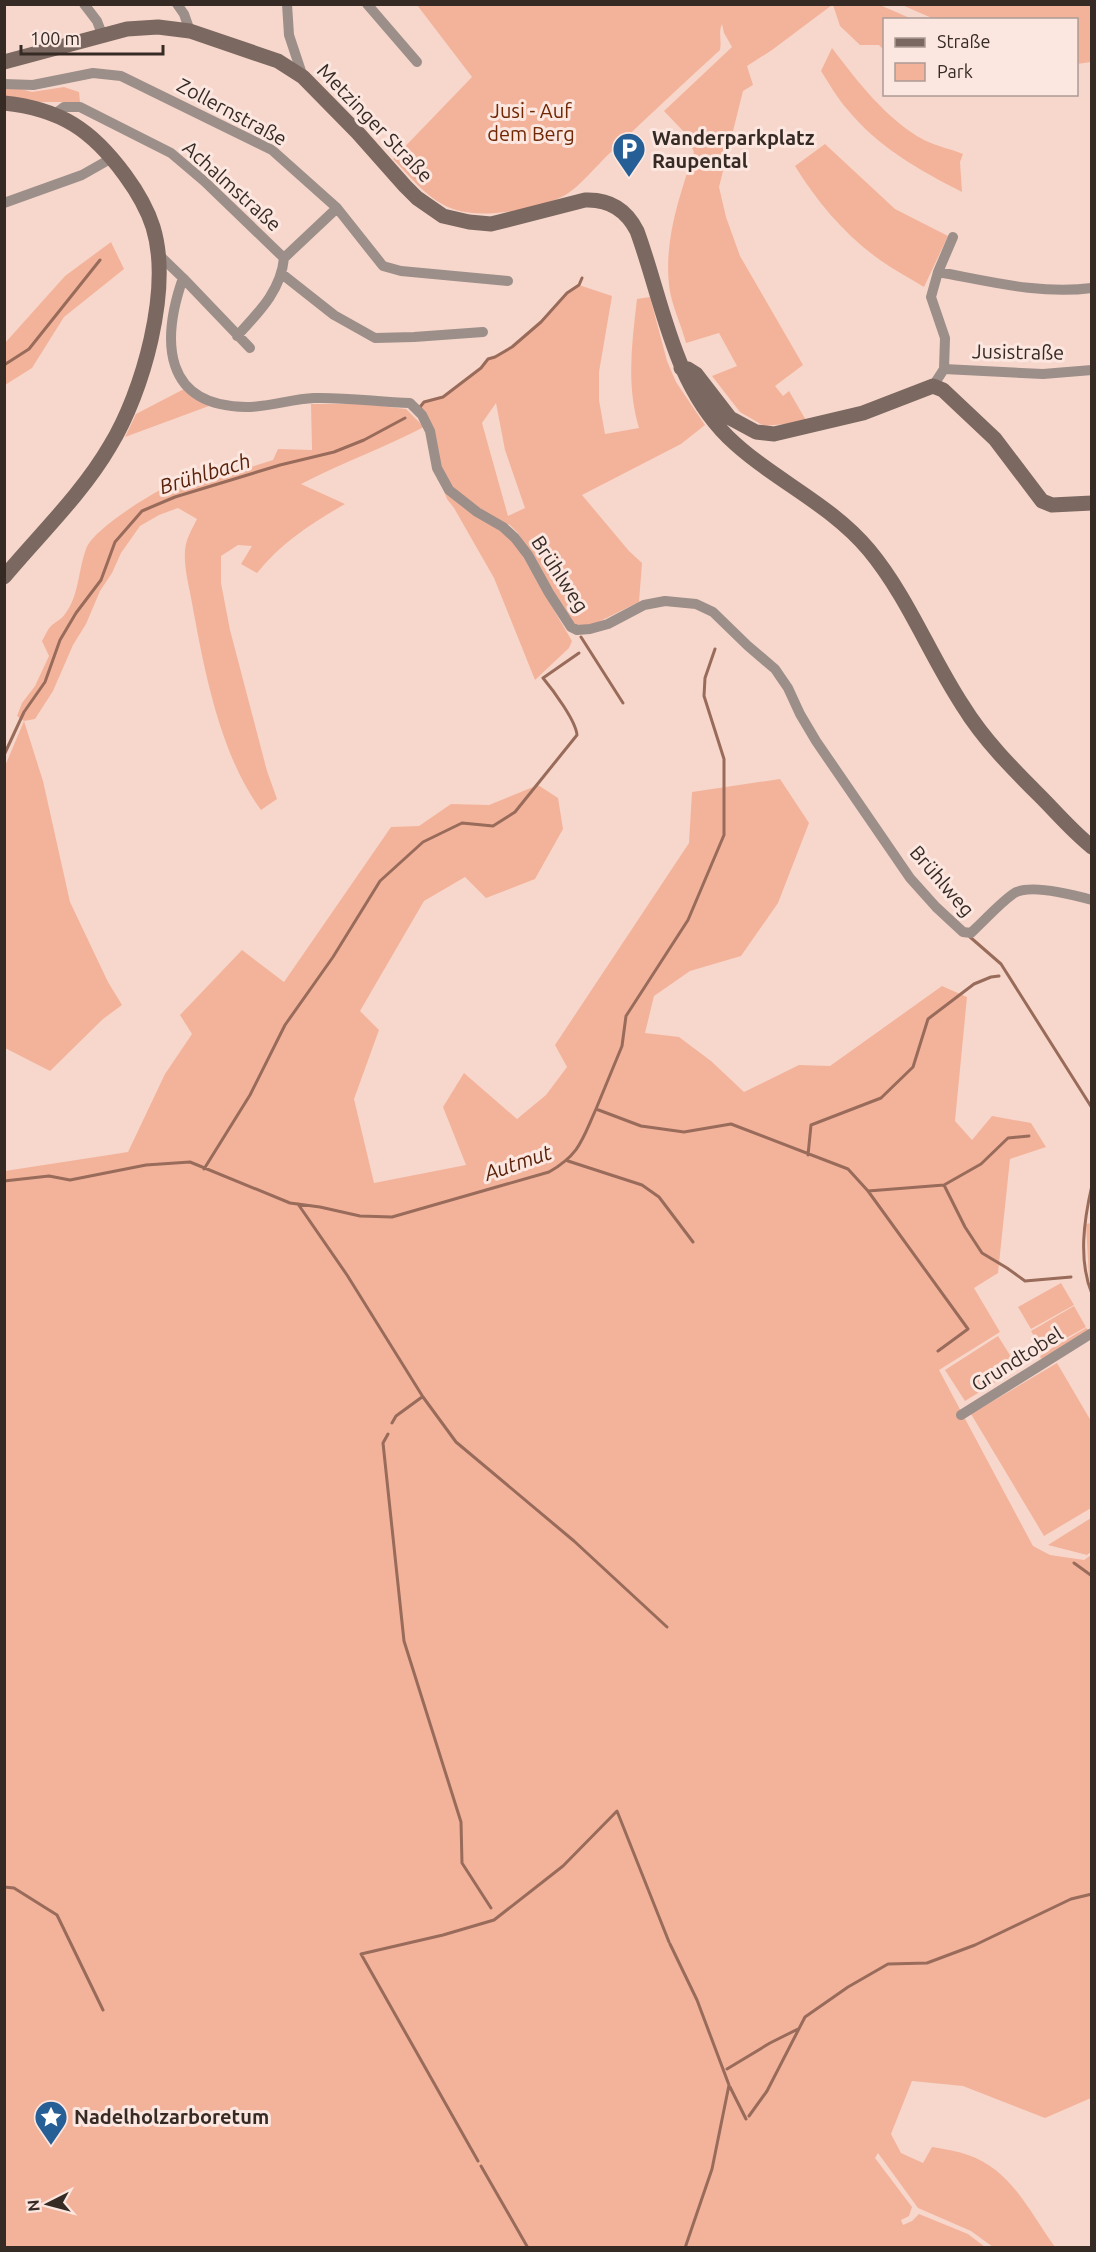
<svg xmlns="http://www.w3.org/2000/svg" width="1096" height="2252" font-family="Ubuntu,sans-serif">
<style>
.green{fill:#f3b39b;fill-rule:evenodd}
.lines{fill:none;stroke-linecap:round;stroke-linejoin:round}
.stream{stroke:#996b5a;stroke-width:3}
.street{stroke:#9c8e89;stroke-width:10}
.secondary{stroke:#7b6861;stroke-width:15}
.labels{text-anchor:middle;stroke-width:6;stroke-linejoin:round;paint-order:stroke}
.park-label{font-size:20px;fill:#702704;stroke:#fbe7e0}
.street-label{font-size:20px;fill:#362a25;stroke:#fbe7e0}
.poi-label{font-size:20px;font-weight:bold;fill:#362a25;stroke:#fbe7e0;text-anchor:start}
.water-label{font-size:21px;font-style:italic;fill:#592109;stroke:#fbe7e0}
</style>
<rect width="100%" height="100%" fill="#f7d7cb"/>
<!-- green -->
<path class="green" d="M417 5H832L772 50 747 66 753 85 743 91 719 187 726 217 740 256 803 365 775 386 783 396 789 391 807 422 764 426 740 412 712 376 737 366 719 333 686 343C681 324 671 304 669 285 664 239 680 195 694 152L684 132 664 111 732 47 724 33 722 24C718 33 722 40 720 50 684 83 648 116 613 150 600 162 580 186 567 194 542 209 484 219 456 210 429 202 411 177 393 159L472 77Z
M833 5H880L912 19 884 20V50L879 45H860L840 26Z
M902 5H1091V62L1077 64 1076 20 934 19Z
M832 48C858 82 886 119 924 140 936 146 951 149 963 154L960 162 962 192C919 170 878 147 847 109 837 98 829 83 821 71Z
M64 87 79 92 80 102H38L5 98 4 89H21L32 92Z
M825 144 895 209 948 236 924 287C910 278 894 270 880 260 846 236 817 202 795 166Z
M111 242 124 269 64 317 32 368 5 385V343L65 276Z
M579 285 612 296 599 372V400L605 434 639 428C626 385 632 342 637 299L650 297 667 361 676 382 705 425 681 444 582 495 629 551 642 563 639 602 592 625H573L518 533 510 525 500 522 451 488 441 467 420 407 424 402 443 397 481 368 488 359 495 357 512 347 541 322 567 293ZM496 403 505 450 525 508 508 516 482 423Z
M184 389 209 406 125 437 136 414Z
M311 404H363L406 409 424 427C384 448 341 463 301 484L345 504C312 523 281 543 257 573L241 564 252 546 238 545 221 556V583L230 630 267 771 277 799 261 810C220 755 204 669 192 603 189 585 182 562 186 544 188 536 193 527 197 519L178 508 159 515 140 526 121 553 112 573 100 591 86 624 73 645 53 691 35 719 24 721 43 781 70 902 108 982 122 1005 103 1019 50 1071 5 1048V766L24 721 17 716 22 703 35 686 49 656 42 641C45 636 47 630 51 626 55 622 62 619 65 614 79 596 78 571 86 549 94 526 172 480 197 473 205 470 215 472 224 472 241 471 257 465 273 460L278 449 312 450Z
M442 486 499 527 515 543 572 641 569 648 535 680 494 578 454 508 447 499Z
M780 779 809 823 778 903 741 956 690 971 654 996 645 1033 679 1037 711 1061 744 1092 799 1065 830 1066 942 986 967 997 955 1121 972 1140 992 1116 1031 1123 1046 1147 1010 1159 998 1273 974 1288 1000 1332 939 1370 1033 1546 1050 1555 1084 1560 1091 1555V2098L1045 2118 963 2086 912 2081 891 2134 901 2153 923 2163 932 2147C944 2149 957 2151 968 2155 1012 2170 1030 2213 1055 2247H993L971 2231 918 2208 878 2153 875 2158 912 2207 909 2216 901 2220 903 2225 912 2221 919 2214 968 2234 985 2247 5 2248V1171L128 1152 165 1074 192 1034 180 1015 242 950 284 982 391 827 419 826 451 804 489 805 538 785 558 798 563 829 535 879 486 898 465 877 424 901 360 1011 379 1030 354 1099 374 1183 466 1165 443 1107 464 1073 517 1119 546 1095 567 1067 555 1045 689 843 692 792Z
M1091 1223H1092L1091 1287 1089 1277 1086 1224Z
M1061 1283 1074 1305 1031 1329 1018 1307Z
M1074 1306 1086 1327 1043 1351 1031 1331Z
M1086 1328 1089 1330 1043 1359 1040 1358 1041 1355Z
M998 1336 1018 1368 965 1401 945 1370Z
M1057 1363 1091 1421V1508L1044 1536 971 1414Z
M1091 1518V1552L1087 1555 1048 1545Z"/>
<g class="lines">
<!-- stream -->
<path class="stream" d="M4 365 29 349 100 260
M421 409 420 407 424 402 443 397 481 368 488 359 495 357 512 347 541 322 567 293 579 285 582 278
M581 637 623 703
M4 755 24 712 45 682 60 640 76 613 101 580 115 542 142 511 175 497 280 465 334 452 364 440 405 418
M970 937 1001 964 1092 1108
M596 1109 622 1046 626 1016 688 920 724 835V759L704 696 705 678 715 649
M808 1155 811 1125 881 1098 913 1067 928 1019 974 984 991 977 999 976
M568 1161 642 1185 659 1197 693 1242
M204 1169 250 1095 285 1025 333 957 380 881 423 842 462 823 493 826 515 812 577 735C576 721 553 690 543 678L579 653
M4 1181 49 1176 70 1180 146 1165 190 1162 290 1203 320 1207 360 1216 392 1217 549 1172C580 1154 582 1140 596 1109L641 1126 684 1132 731 1124 848 1169 868 1191 968 1329 938 1351
M944 1185 965 1227 982 1253 1007 1268 1025 1281 1071 1277
M1092 1185C1084 1220 1078 1260 1092 1294
M868 1191 944 1185 981 1164 1008 1138 1029 1136
M298 1204 347 1275 423 1397 456 1442 574 1541 667 1627
M392 1423 396 1416 422 1397
M388 1434 383 1443 404 1641 461 1822 462 1863 491 1908
M1074 1563 1092 1576
M4 1887 14 1888 57 1915 103 2010
M670 1944 697 2000 729 2085 712 2169 685 2248
M727 2069 770 2043 798 2029
M730 2087 746 2119
M749 2116 767 2091 805 2017 848 1987 888 1964 927 1963 975 1945 1071 1899 1092 1894
M478 2161 361 1954 443 1935 494 1920 563 1866 617 1811 669 1942
M481 2166 528 2248"/>
<!-- street -->
<path class="street" d="M84 4 97 21 102 34
M177 4 184 14 190 31
M287 4 289 35 303 77
M367 4 417 62
M4 84 33 85 93 73 121 76 272 150 337 208 383 266 401 271 508 281
M56 113 64 107H80L171 153 204 181 284 258
M4 203 82 175 112 158
M157 253 183 278C161 341 163 406 246 407 270 407 291 399 314 398 346 397 378 402 410 403L422 415 430 431 437 468 449 490 477 512 503 527 515 538 528 555 549 593 571 627 577 630 590 629 608 624 644 605 665 601 696 604 713 612 748 646 775 669 788 688 800 714 816 741 910 878 936 907 963 932 971 933 974 930C987 918 999 904 1013 894 1028 883 1074 895 1092 900
M938 272C988 281 1040 295 1092 288
M282 274 334 315 375 338 414 337 483 332
M183 278 250 348
M237 336C258 313 281 291 284 258L337 208
M944 369 1043 374 1092 370
M933 386 944 369 945 338 931 297 938 272 953 237
M961 1415 1092 1333"/>
<!-- secondary -->
<path class="secondary" d="M4 62 127 29 158 27 190 31 278 61 303 77 358 133 405 186 417 198 443 216 469 222 491 224 585 200C608 199 626 209 637 231 663 302 672 381 728 437 771 479 830 503 869 550 908 597 930 656 963 706 984 740 1012 768 1040 796 1057 813 1073 832 1092 847
M4 103C61 109 92 130 125 175 136 190 147 208 153 227 172 289 143 392 110 446 82 494 40 534 4 577
M681 368 688 369 696 374 730 418 756 432 774 434 863 413 933 386 943 390 995 439 1042 501 1052 505 1092 503"/>
</g>
<!-- icons -->
<defs>
<symbol id="parking-pin" viewBox="-11 -11 22 30"><path d="M0 17L-7.5 6A9.5 9.5 0 1 1 7.5 6Z" fill="#265e96" stroke="#fbe7e0"/><path d="M-3.5-5.5H1a3.5 3.5 0 0 1 0 7H-1V5.5H-3.5ZM-1-3.4V-.6H.8a1.4 1.4 0 0 0 0-2.8Z" fill="#fff"/></symbol>
<symbol id="sight-pin" viewBox="-11 -11 22 30"><path d="M0 17L-7.5 6A9.5 9.5 0 1 1 7.5 6Z" fill="#265e96" stroke="#fbe7e0"/><path d="M0-6L1.8-2.2L6-1.7L2.9 1.2L3.7 5.4L0 3.3L-3.7 5.4L-2.9 1.2L-6-1.7L-1.8-2.2Z" fill="#fff"/></symbol>
</defs>
<g fill-rule="evenodd">
<use href="#parking-pin" x="610" y="130" width="38" height="52"/>
<use href="#sight-pin" x="32" y="2098" width="38" height="52"/>
</g>
<g class="labels">
<!-- park labels -->
<g class="park-label">
<text x="531" y="118">Jusi - Auf<tspan x="531" dy="23">dem Berg</tspan></text>
</g>
<!-- street labels -->
<g class="street-label">
<text transform="translate(232 112) rotate(28)" y="7">Zollernstraße</text>
<text transform="translate(375 123) rotate(46)" y="7">Metzinger Straße</text>
<text transform="translate(232 186) rotate(42)" y="7">Achalmstraße</text>
<text transform="translate(1018 352) rotate(1)" y="7">Jusistraße</text>
<text transform="translate(560 574) rotate(57)" y="7">Brühlweg</text>
<text transform="translate(942 881) rotate(49)" y="7">Brühlweg</text>
<text transform="translate(1017 1359) rotate(-32)" y="7">Grundtobel</text>
</g>
<!-- poi labels -->
<g class="poi-label">
<text x="652" y="145">Wanderparkplatz<tspan x="652" dy="23">Raupental</tspan></text>
<text x="74" y="2124">Nadelholzarboretum</text>
</g>
<!-- water labels -->
<g class="water-label">
<text transform="translate(205 474) rotate(-17)" y="7">Brühlbach</text>
<text transform="translate(518 1163) rotate(-19)" y="7">Autmut</text>
</g>
</g>
<!-- border -->
<rect width="1096" height="2252" fill="none" stroke="#362a25" stroke-width="12"/>
<!-- legend -->
<rect x="883" y="18" width="195" height="78" fill="#fbe7e0" stroke="#ac9b95" stroke-width="1.5"/>
<rect x="895" y="38" width="30" height="9" fill="#7b6861" stroke="#ac9b95" stroke-width="1.5"/>
<text x="937" y="48" font-size="18" fill="#362a25">Straße</text>
<rect x="895" y="63" width="30" height="18" fill="#f3b39b" stroke="#ac9b95" stroke-width="1.5"/>
<text x="937" y="78" font-size="18" fill="#362a25">Park</text>
<!-- north arrow -->
<g transform="translate(48 2204) rotate(264)" stroke="#fbe7e0" stroke-width="4.5" paint-order="stroke">
<path d="M0-4.5L10 22L0 15L-10 22Z" fill="#362a25"/>
<text y="-9" font-size="16" font-weight="bold" text-anchor="middle" fill="#362a25">N</text>
</g>
<!-- scale -->
<path d="M21 45v9h142v-9" fill="none" stroke="#362a25" stroke-width="3"/>
<text x="30" y="45" font-size="18" fill="#362a25" stroke="#fbe7e0" stroke-width="4.5" paint-order="stroke">100 m</text>
</svg>
